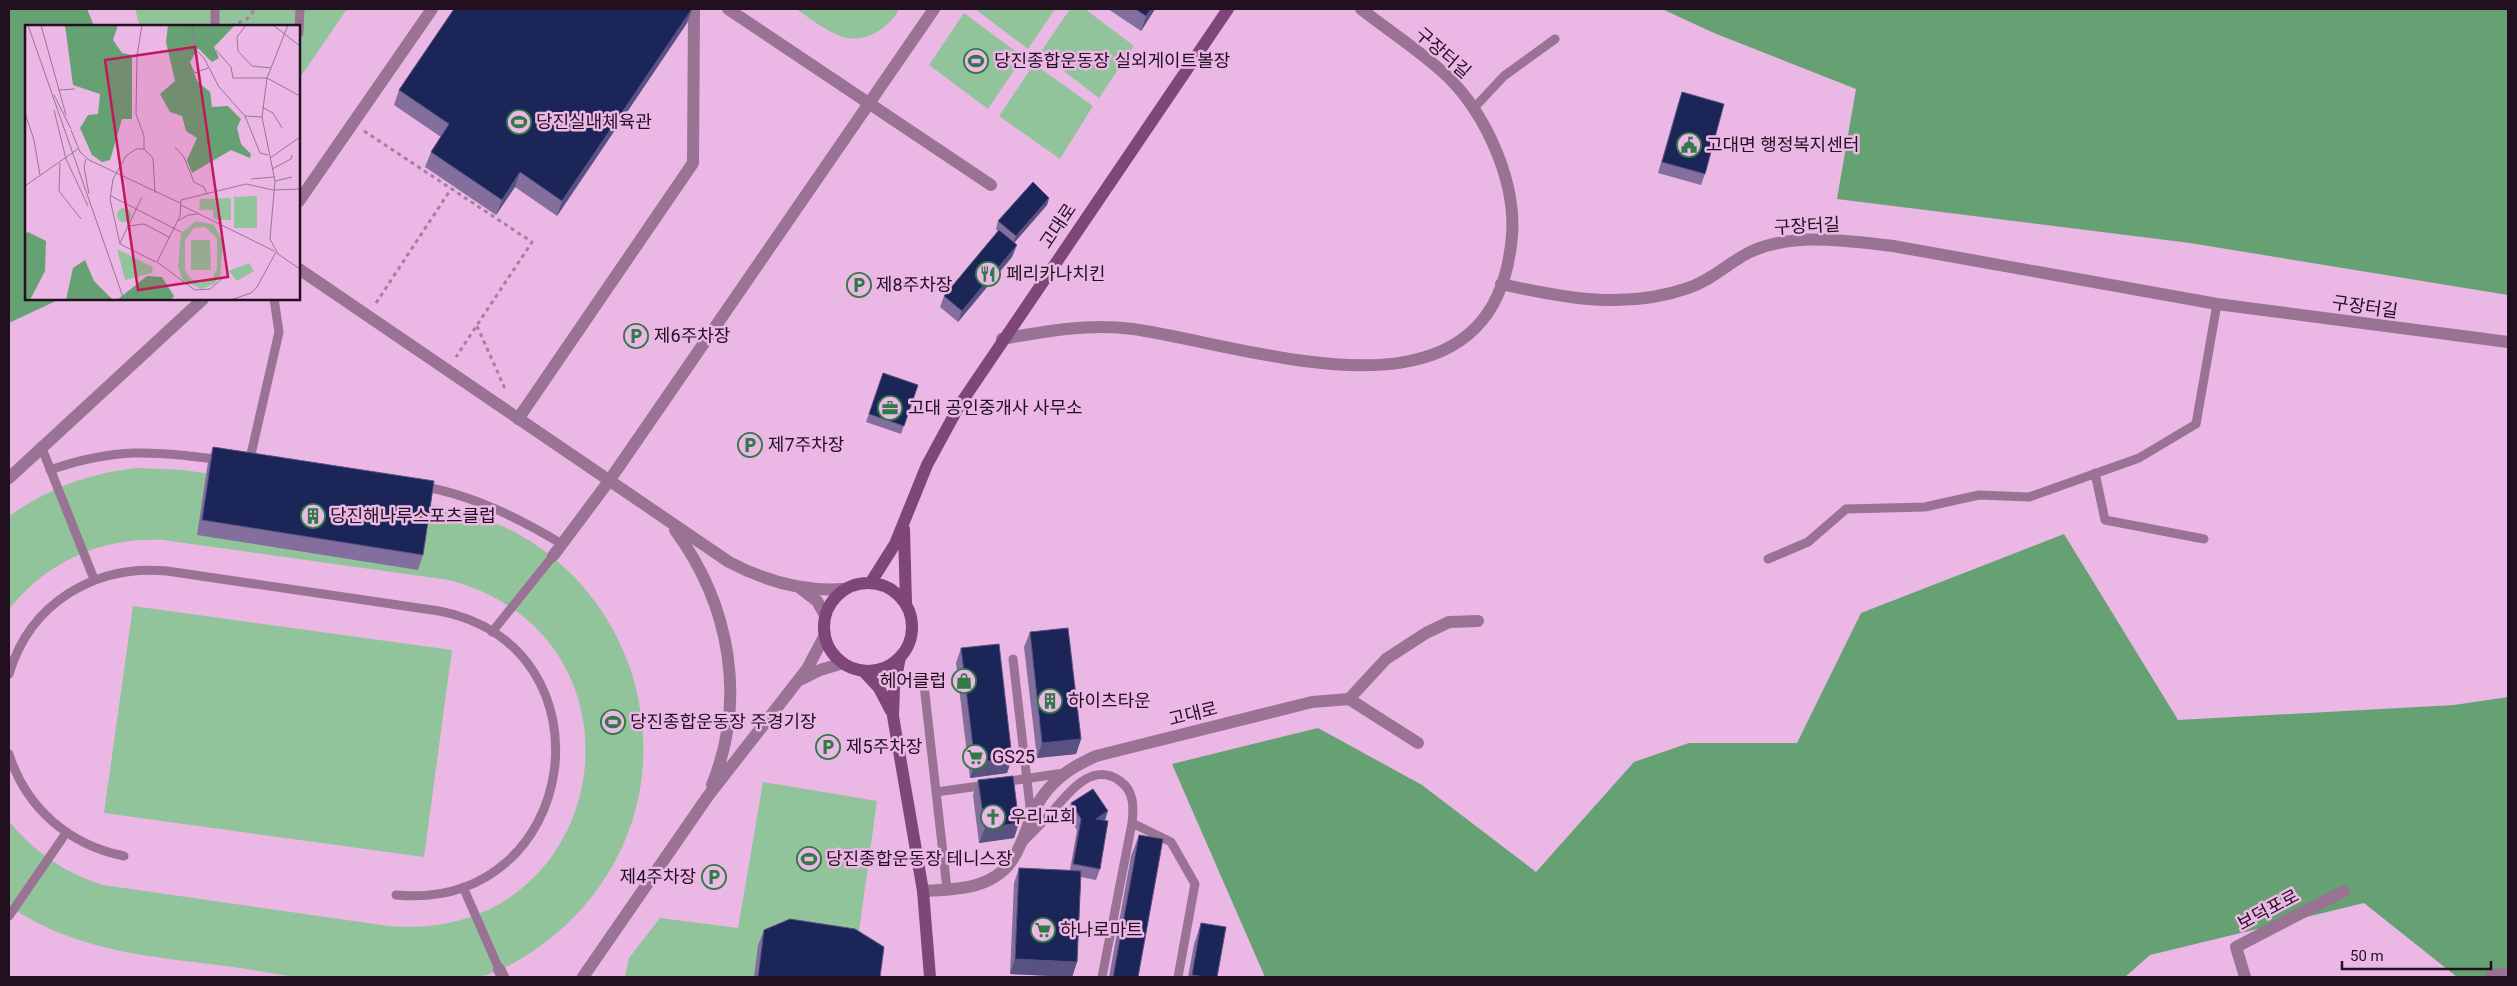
<svg xmlns="http://www.w3.org/2000/svg" width="2517" height="986" font-family="Roboto,'Noto Sans KR',sans-serif">
<style>
.green{fill:#92c49c}
.forest{fill:#65a173}
.lines{fill:none;stroke-linecap:round;stroke-linejoin:round}
.path{stroke:#a77ea2;stroke-width:3;stroke-dasharray:4 4;stroke-linecap:butt}
.lane{stroke:#997294;stroke-width:9}
.street{stroke:#997294;stroke-width:12}
.secondary{stroke:#7e4679;stroke-width:12}
.wall{fill:#836e9e}
.shaded-wall{fill:#595182}
.building{fill:#1b2558;stroke:#595182}
.labels{text-anchor:middle;stroke-width:5;stroke-linejoin:round;paint-order:stroke}
.street-label{font-size:18px;fill:#220f20;stroke:#ebb7e4}
.poi-label{font-size:18px;fill:#220f20;stroke:#ebb7e4;text-anchor:start}
.inset-road{fill:none;stroke:#9b7496;stroke-width:1}
.view{fill:#c2185b;fill-opacity:0.15;stroke:#c2185b;stroke-width:2.5}
.inset-edge{fill:none;stroke:#220f20;stroke-width:2.5}
</style>
<rect width="100%" height="100%" fill="#ebb7e4"/>
<!-- green -->
<path class="green" d="M135 9H347L299 79V26H140Z
M796 9H899C889 29 863 45 840 36 824 30 810 18 796 9Z
M975 9H1055L1028 49Z
M1070 9H1085L1134 46 1099 98 1040 53Z
M964 13 1023 57 988 109 929 65Z
M1034 64 1093 106 1060 159 999 116Z
M139 468 183 470 443 507C639 545 712 784 568 923 546 944 507 972 477 977 457 980 434 977 415 977 377 977 339 980 302 977 281 976 260 971 240 968 156 956 82 955 9 906V821C34 852 65 873 103 885L389 926C611 945 664 637 449 580L163 540C101 537 48 561 9 609V516C48 489 91 472 139 468Z
M133 606 452 650 424 857 104 813Z
M763 782 877 801 858 939 866 977H625L629 958 660 918 738 928Z"/>
<!-- forest -->
<path class="forest" d="M9 9H87L94 26H26V299H60L9 323Z
M1662 9H2508V295L2190 243 1837 199 1856 89 1714 33Z
M2064 534 2178 720 2454 705 2508 697V977H2457L2364 903 2150 955 2125 977H1265L1172 764 1318 728 1422 785 1536 872 1634 762 1689 743H1797L1861 613Z"/>
<g class="lines">
<!-- path -->
<path class="path" d="M231 26 247 19 255 9
M364 131 532 242 456 357
M376 303 451 189
M477 326 506 391"/>
<!-- lane -->
<path class="lane" d="M215 9V26
M299 33 300 9
M1473 109 1504 76 1555 39
M41 446 94 579
M249 463 279 332 274 299
M50 470C116 447 153 451 221 460
M2095 473 2105 520 2204 539
M422 486C474 496 517 517 562 544
M1768 559 1808 542 1846 509 1925 507 1979 495 2029 497 2139 458 2196 424 2217 304
M492 632 553 556
M1013 659 1031 815
M9 674C30 603 95 564 167 571L439 611C618 645 581 912 396 895
M924 685 947 889
M9 754C26 808 69 845 124 856
M1003 782 1064 773
M936 792 987 785
M1132 823 1171 842 1195 884 1178 977
M1024 841C1033 832 1042 823 1051 813 1067 795 1091 760 1120 781 1134 791 1134 807 1132 823L1102 977
M463 887 499 969
M9 916 66 833"/>
<!-- street -->
<path class="street" d="M728 9 991 185
M299 201 432 9
M299 269 729 562C765 581 804 592 844 589
M1501 284C1564 298 1626 310 1688 288 1712 280 1728 263 1750 252 1793 232 1848 241 1893 246L2217 304 2508 342
M1002 339C1046 331 1089 323 1133 329 1258 347 1496 439 1512 235 1516 181 1486 114 1447 76 1421 51 1389 31 1361 9
M518 419 693 163 694 9
M9 478 203 299
M675 530C730 605 747 699 712 785
M553 556 609 481 934 9
M800 588 817 601 825 615
M802 679 820 670 843 663
M1349 699 1418 743
M923 891C940 890 960 890 976 885 1025 871 1020 829 1042 797 1057 776 1074 766 1096 756L1312 702 1349 699 1386 659 1426 633 1449 622 1478 621
M499 969 503 977
M583 977 708 796 807 669 825 635
M2245 977 2236 947 2344 891
M2491 977 2496 974H2508"/>
<!-- secondary -->
<path class="secondary" d="M904 529 906 604
M871 582 895 544 927 465 959 406 1228 9
M824 627a44 44 0 1 1 88 0a44 44 0 1 1-88 0Z
M900 657 894 688 893 716 923 891 930 977
M863 671 879 688 891 711"/>
</g>
<!-- wall -->
<path class="wall" d="M692 9 687 23 557 216 515 187 496 215 425 167 431 152 441 137 394 105 399 90Z
M1108 9H1155L1141 31Z
M1682 92 1705 174 1701 185 1658 173 1678 104Z
M1049 198 1047 205 1014 243 1012 257 958 322 940 307 944 296 998 231 996 229 998 221Z
M883 373 918 385 901 434 866 422Z
M213 447 423 555 418 570 197 535 208 462Z
M1030 632 1081 739 1076 754 1037 758 1024 647Z
M961 648 1012 758 1007 773 970 778 956 663Z
M978 780 1019 823 1014 838 979 843 973 795Z
M1071 803 1104 821 1100 869 1096 880 1081 877 1077 962 1072 977 1010 974 1014 883 1019 868 1070 870 1077 830 1067 815Z
M1139 835 1138 977H1109L1131 856Z
M1201 923 1217 977H1188L1194 944Z
M764 930 880 977H754L758 945Z"/>
<!-- shaded-wall -->
<path class="shaded-wall" d="M692 9 687 23 557 216 562 201Z
M1151 9H1155L1141 31 1146 16Z
M520 172 515 187 496 215 502 200Z
M1049 198 1047 205 1013 244 1016 236Z
M1017 245 1012 257 958 322 962 311Z
M1081 739 1076 754 1037 758 1042 743Z
M1012 758 1007 773 970 778 975 763Z
M1108 811 1104 823 1096 819Z
M1019 823 1014 838 979 843 985 828Z
M1015 959 1077 962 1072 977 1010 974Z"/>
<!-- building -->
<path class="building" d="M454 9H692L562 201 520 172 502 200 431 152 449 124 399 90Z
M1135 9H1151L1146 16Z
M1682 92 1724 104 1705 174 1662 162Z
M1033 182 1049 198 1016 236 998 221Z
M999 230 1017 245 962 311 944 296Z
M883 373 918 385 904 426 869 414Z
M213 447 434 481 423 555 202 520Z
M1068 628 1081 739 1042 743 1030 632Z
M999 644 1012 758 975 763 961 648Z
M1013 776 1019 823 985 828 978 780Z
M1093 789 1108 811 1096 819 1108 821 1100 869 1073 864 1081 819 1071 803Z
M1139 835 1163 839 1138 977H1113Z
M1019 868 1081 871 1077 962 1015 959Z
M790 919 855 929 884 947 880 977H758L764 930Z
M1201 923 1226 927 1217 977H1206L1192 975Z"/>
<!-- icons -->
<defs>
<symbol id="stadium-ring" viewBox="-11 -11 22 22"><circle r="9.5" fill="#ebb7e4" stroke="#317a47" stroke-width="1.5"/><path d="M0-5a6.5 5 0 1 0 0 10a6.5 5 0 1 0 0-10ZM-3.5-1.8h7v3.6h-7Z" fill="#317a47"/></symbol>
<symbol id="civic-ring" viewBox="-11 -11 22 22"><circle r="9.5" fill="#ebb7e4" stroke="#317a47" stroke-width="1.5"/><path d="M-.6-6.5H3V-4.5H.6V-3L4-1V1h2V6H-6V1h2V-1L-.6-3ZM-1.2 2.5V6h2.4V2.5Z" fill="#317a47"/></symbol>
<symbol id="restaurant-ring" viewBox="-11 -11 22 22"><circle r="9.5" fill="#ebb7e4" stroke="#317a47" stroke-width="1.5"/><path d="M-5-6h1v4h1v-4h1v4h1v-4h1v5L-1.5 .5V6h-2V.5L-5-1ZM5-6V6H3V1.5H1.5Q1.5-4 5-6Z" fill="#317a47"/></symbol>
<symbol id="parking-ring" viewBox="-11 -11 22 22"><circle r="9.5" fill="#ebb7e4" stroke="#317a47" stroke-width="1.5"/><path d="M-3.5-5.5H1a3.5 3.5 0 0 1 0 7H-1V5.5H-3.5ZM-1-3.4V-.6H.8a1.4 1.4 0 0 0 0-2.8Z" fill="#317a47"/></symbol>
<symbol id="office-ring" viewBox="-11 -11 22 22"><circle r="9.5" fill="#ebb7e4" stroke="#317a47" stroke-width="1.5"/><path d="M-6-3h4V-5.5h4V-3h4V5H-6ZM-1-4.5V-3h2v-1.5ZM-6 0V1H6V0Z" fill="#317a47"/></symbol>
<symbol id="building-ring" viewBox="-11 -11 22 22"><circle r="9.5" fill="#ebb7e4" stroke="#317a47" stroke-width="1.5"/><path d="M-4-6H4V6H1V3H-1V6H-4ZM-2.5-4.3h1.7v1.8h-1.7ZM.8-4.3h1.7v1.8H.8ZM-2.5-1h1.7V.8h-1.7ZM.8-1h1.7V.8H.8Z" fill="#317a47"/></symbol>
<symbol id="shop-ring" viewBox="-11 -11 22 22"><circle r="9.5" fill="#ebb7e4" stroke="#317a47" stroke-width="1.5"/><path d="M-5-2.5h2.3a2.7 3.5 0 0 1 5.4 0H5L5.5 6h-11ZM-1.5-2.5h3a1.5 2.3 0 0 0-3 0Z" fill="#317a47"/></symbol>
<symbol id="supermarket-ring" viewBox="-11 -11 22 22"><circle r="9.5" fill="#ebb7e4" stroke="#317a47" stroke-width="1.5"/><path d="M-6-5.5h2.5l.6 2H6L4.5 2H-2.5L-4.4-4H-6ZM-1.5 3.2a1.3 1.3 0 1 0 .1 0ZM3 3.2a1.3 1.3 0 1 0 .1 0Z" fill="#317a47"/></symbol>
<symbol id="church-ring" viewBox="-11 -11 22 22"><circle r="9.5" fill="#ebb7e4" stroke="#317a47" stroke-width="1.5"/><path d="M-1.2-6h2.4v3.5h3.3v2.4h-3.3V6h-2.4V-.1h-3.3v-2.4h3.3Z" fill="#317a47"/></symbol>
</defs>
<g fill-rule="evenodd">
<use href="#stadium-ring" x="962" y="47" width="28" height="28"/>
<use href="#stadium-ring" x="505" y="108" width="28" height="28"/>
<use href="#civic-ring" x="1675" y="131" width="28" height="28"/>
<use href="#restaurant-ring" x="974" y="260" width="28" height="28"/>
<use href="#parking-ring" x="845" y="271" width="28" height="28"/>
<use href="#parking-ring" x="622" y="322" width="28" height="28"/>
<use href="#office-ring" x="876" y="394" width="28" height="28"/>
<use href="#parking-ring" x="736" y="431" width="28" height="28"/>
<use href="#building-ring" x="299" y="502" width="28" height="28"/>
<use href="#shop-ring" x="950" y="667" width="28" height="28"/>
<use href="#building-ring" x="1036" y="687" width="28" height="28"/>
<use href="#stadium-ring" x="599" y="708" width="28" height="28"/>
<use href="#parking-ring" x="814" y="733" width="28" height="28"/>
<use href="#supermarket-ring" x="961" y="743" width="28" height="28"/>
<use href="#church-ring" x="979" y="803" width="28" height="28"/>
<use href="#stadium-ring" x="795" y="845" width="28" height="28"/>
<use href="#parking-ring" x="700" y="863" width="28" height="28"/>
<use href="#supermarket-ring" x="1029" y="916" width="28" height="28"/>
</g>
<g class="labels">
<!-- street labels -->
<g class="street-label">
<text transform="translate(1443 53) rotate(41)" y="6">구장터길</text>
<text transform="translate(1058 226) rotate(-56)" y="6">고대로</text>
<text transform="translate(1807 226) rotate(-3)" y="6">구장터길</text>
<text transform="translate(2365 307) rotate(8)" y="6">구장터길</text>
<text transform="translate(1193 714) rotate(-14)" y="6">고대로</text>
<text transform="translate(2268 910) rotate(-28)" y="6">보덕포로</text>
</g>
<!-- poi labels -->
<g class="poi-label">
<text x="994" y="67">당진종합운동장 실외게이트볼장</text>
<text x="536" y="128">당진실내체육관</text>
<text x="1706" y="151">고대면 행정복지센터</text>
<text x="1006" y="280">페리카나치킨</text>
<text x="876" y="291">제8주차장</text>
<text x="654" y="342">제6주차장</text>
<text x="908" y="414">고대 공인중개사 사무소</text>
<text x="768" y="451">제7주차장</text>
<text x="330" y="522">당진해나루스포츠클럽</text>
<text x="946" y="687" text-anchor="end">헤어클럽</text>
<text x="1068" y="707">하이츠타운</text>
<text x="630" y="728">당진종합운동장 주경기장</text>
<text x="846" y="753">제5주차장</text>
<text x="992" y="763">GS25</text>
<text x="1010" y="823">우리교회</text>
<text x="826" y="865">당진종합운동장 테니스장</text>
<text x="696" y="883" text-anchor="end">제4주차장</text>
<text x="1060" y="936">하나로마트</text>
</g>
</g>
<!-- overview -->
<g transform="translate(25 25)">
<rect width="275" height="275" fill="#ebb7e4"/>
<path d="M232 171V203H209V172ZM206 173V195H192L188 193V185H174L175 174ZM92 190a7 7 0 1 1 14 0a7 7 0 1 1-14 0ZM171 196 189 200 198 217 195 252 189 259 176 264 157 254 153 242 156 208ZM180 202 192 213V244L187 254 174 258 165 253 160 246V215L169 203ZM166 215H185L186 245H166ZM92 224 128 242 127 248 100 255ZM224 238 229 246 212 256 204 246Z" fill="#92c49c" fill-rule="evenodd"/>
<path d="M40 0H93L88 15 97 28 107 30V94H97L85 135 77 137 67 130 55 103 63 90 73 89 75 69 48 60ZM143 0H210L189 22 194 33 187 37 173 23 165 37 172 56 185 67 187 82 203 81 216 94 212 103 216 119 226 129 225 133 206 125 167 148 162 135 172 113 161 106 157 91 145 87 135 69 150 56 141 17ZM3 207 21 216 20 246 6 273 0 275V209ZM60 235 69 256 88 275H41L48 243ZM122 251 137 252 149 271 146 275H92Z" fill="#65a173"/>
<path class="inset-road" d="M3 0 99 275M16 0 41 90M117 0 112 31 111 89 119 111V124M167 0 170 24 179 33 194 62 220 91 237 92M221 0 212 12 213 26 227 41 246 43M248 0 275 21M263 0 242 53 237 92 250 156 245 214 253 229 275 244M191 25 206 42 208 53H242L275 71M164 39 170 48 183 43M33 65 50 64M29 70 46 104M237 82 248 88 257 103M29 85 41 134 63 181M0 88 9 115 15 150M220 91 235 128 243 130M46 105 55 127 64 135 155 178M150 122 159 132 169 157 179 162 182 169M119 124H111L101 131 88 154 85 174 95 219 131 237M119 124 128 133 130 168M245 133 275 112M61 134 59 142 64 169M35 138 34 166 56 194M247 144 266 134 267 130M226 154 249 152M250 156 267 152M0 161 53 124M86 171 156 207M156 180 249 226M153 196 163 190 173 189M103 201 119 199 144 212M95 218 117 172M198 253 185 264 170 265 132 237 155 191 156 175 221 159 248 165 275 164M205 275 226 268 232 262 251 227"/>
<path class="view" d="M170 22 203 252 113 265 80 35Z"/>
<rect width="275" height="275" class="inset-edge"/>
</g>
<!-- border -->
<rect width="2517" height="986" fill="none" stroke="#220f20" stroke-width="20"/>
<!-- scale -->
<path d="M2342 961v8h149v-8" fill="none" stroke="#220f20" stroke-width="2.5"/>
<text x="2350" y="961" font-size="15" fill="#220f20" stroke="#ebb7e4" stroke-width="4" paint-order="stroke">50 m</text>
</svg>
